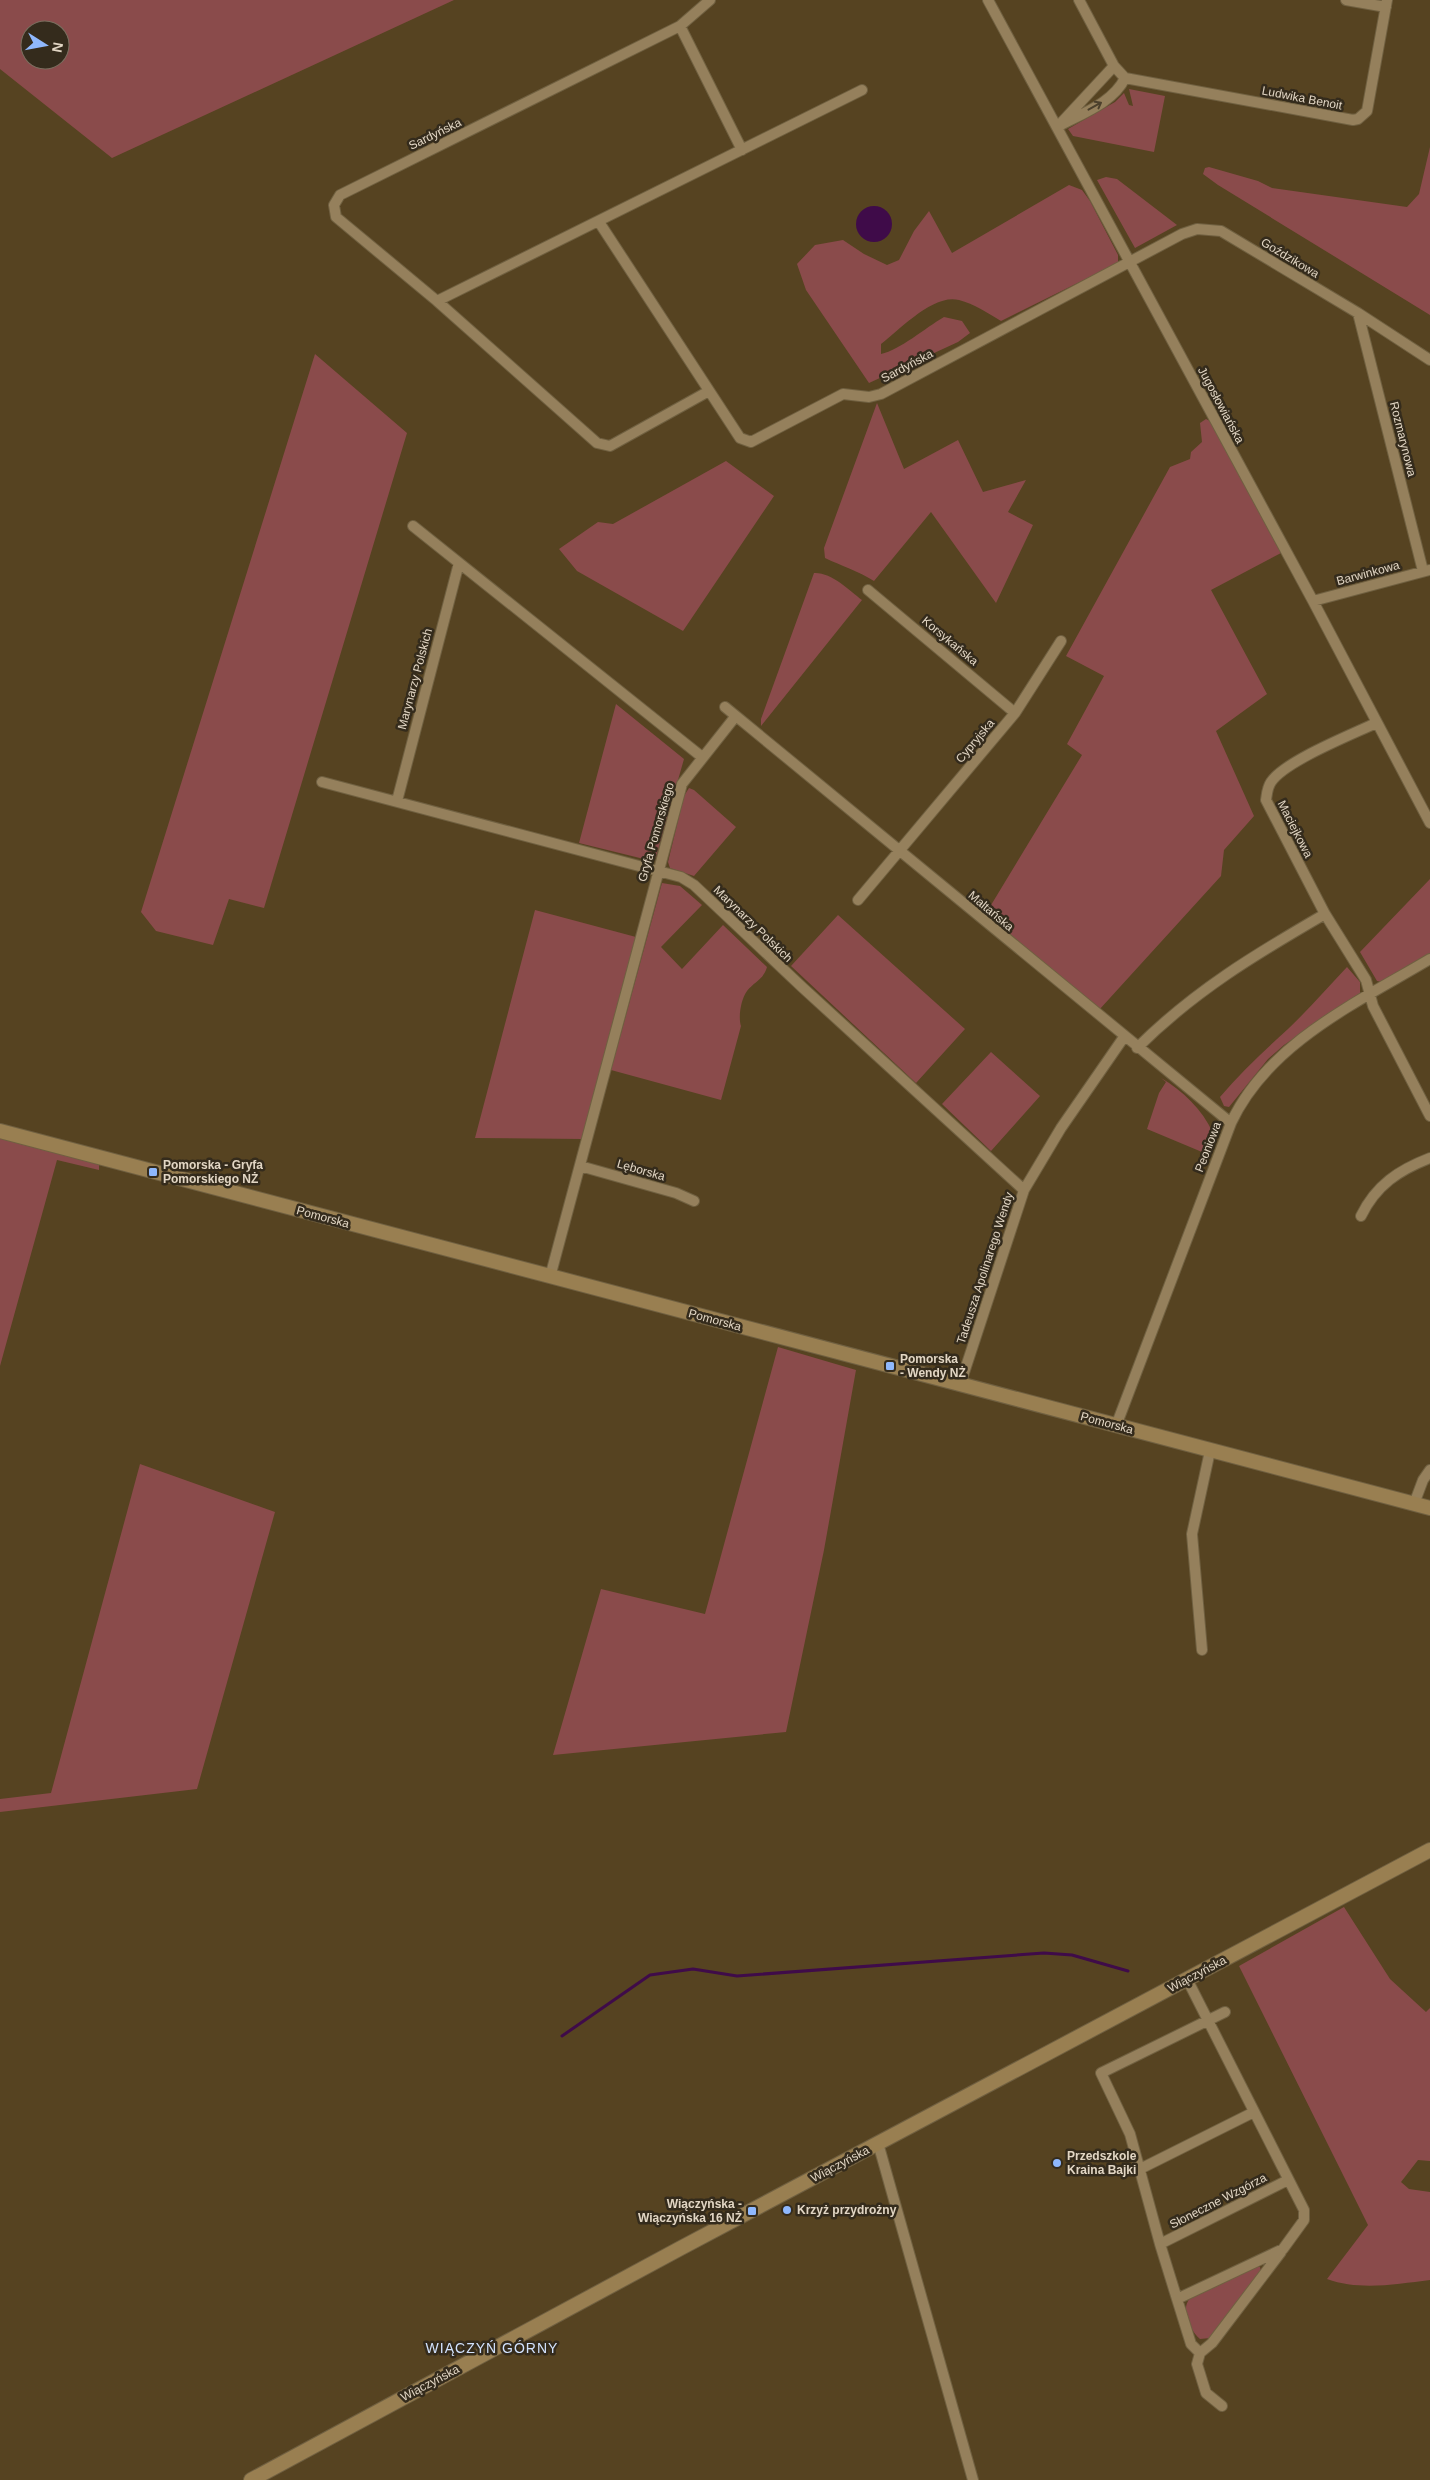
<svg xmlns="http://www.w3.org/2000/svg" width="1430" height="2480" font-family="Helvetica,sans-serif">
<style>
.green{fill:#8a4b4b;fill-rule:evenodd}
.water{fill:#3f0b49}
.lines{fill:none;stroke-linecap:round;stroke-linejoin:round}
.stream{stroke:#3f0b49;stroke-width:3}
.street-casing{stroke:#706041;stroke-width:12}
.secondary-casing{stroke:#706041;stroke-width:16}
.street{stroke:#95805c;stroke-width:10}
.secondary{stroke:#997f51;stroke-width:14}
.oneway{stroke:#4c402c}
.poi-dot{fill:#8fb8fd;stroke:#342b1c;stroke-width:2}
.labels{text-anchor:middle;stroke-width:5;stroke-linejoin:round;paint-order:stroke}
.street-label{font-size:12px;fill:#e2d6c4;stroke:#342b1c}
.poi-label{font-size:12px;font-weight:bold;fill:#e2d6c4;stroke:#342b1c;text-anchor:start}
.neighbourhood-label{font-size:14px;letter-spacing:1px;fill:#d2e2fd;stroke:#342b1c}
</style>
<rect width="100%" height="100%" fill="#564321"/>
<!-- green -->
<path class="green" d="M0 0H454L112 158 0 69ZM30 30H60V60H30Z
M1129 89 1165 96 1154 152 1073 136 1068 129 1115 102 1124 93 1129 105 1133 106Z
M1430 147V315L1218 185 1203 174 1205 168 1209 167 1258 181 1272 188 1407 207 1419 194Z
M1106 177 1117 179 1177 225 1135 248 1097 180Z
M1069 185 1082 190 1090 201 1118 255V263L1001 321C988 313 974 304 959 300 934 293 899 330 881 344V354C900 350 925 328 944 317L962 321 970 333 958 342 869 383 806 290 797 264 815 245 843 240 864 254 887 265 899 260 914 231 929 211 952 253Z
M315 354 407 433 264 908 229 899 213 945 156 931 141 912Z
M877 403 904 469 958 440 983 492 1026 480 1008 512 1033 525 996 603 931 512 874 581C858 571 842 566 825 558L824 548Z
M1206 419 1210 421 1281 553 1211 590 1267 694 1216 731 1254 816 1224 850 1221 876 1099 1010 985 915 1082 755 1067 744 1104 676 1066 656 1170 467 1190 459 1191 452 1202 442 1200 423Z
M726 461 774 496 683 631 577 571 559 549 598 522 613 524Z
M814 573C831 572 849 590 862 600L761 726V719Z
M616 704 684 759 656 857 648 860 579 843Z
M689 788 694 790 736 827 694 876 670 868 668 862 684 796Z
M1430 879V954L1382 982 1377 981 1360 952Z
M662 883 680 886 702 905 661 947 682 969 723 925 767 967C764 979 754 982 747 991 741 999 738 1017 741 1026L721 1100 611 1070Z
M535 910 636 937 583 1139 475 1138Z
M838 915 965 1029 916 1083 791 966Z
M1347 967 1360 982V993L1284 1045 1268 1059 1229 1107 1224 1106 1220 1097C1241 1072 1264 1051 1288 1029 1309 1009 1327 988 1347 967Z
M991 1052 1040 1096 991 1151 942 1104Z
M1161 1078C1183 1091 1202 1109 1213 1133L1207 1151 1202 1152 1147 1129 1159 1093 1166 1082Z
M0 1138 99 1164V1170L57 1160 0 1366Z
M778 1347 856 1370 824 1550 786 1732 553 1755 601 1589 705 1614Z
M140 1464 275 1512 197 1789 0 1812V1799L51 1793Z
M1344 1907 1390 1979 1426 2012 1430 2008V2161L1418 2160 1401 2182 1409 2189 1430 2192V2280C1396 2284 1360 2291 1327 2279L1368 2225 1239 1966Z
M1255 2266 1260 2267 1261 2271 1210 2338 1200 2339C1190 2330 1180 2310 1190 2298Z"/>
<!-- water -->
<path class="water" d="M856 224a18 18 0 1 1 36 0a18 18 0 1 1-36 0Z"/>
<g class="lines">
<!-- stream -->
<path class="stream" d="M562 2036 650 1975 693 1969 737 1976 1044 1953 1072 1955 1128 1971"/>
<defs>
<path id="street" d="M988 0 1313 601 1430 823
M1079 0 1114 66 1125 78 1353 120 1358 119 1367 111 1387 0
M1346 0 1386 7
M680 26 742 150
M1062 122 1114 66
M1057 127C1081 114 1113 103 1125 78
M599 222 740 438 751 442 843 394 869 397 881 394 1182 234 1197 229 1221 231 1358 313 1430 360
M437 301 862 90
M1358 313 1423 571
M709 391 610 446 597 443 437 301 336 217 334 205 340 195 680 26 710 0
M413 526 702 757
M868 590 1015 713
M1313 601 1429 570
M725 707 1231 1123
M1376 723C1351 735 1285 761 1271 782 1267 788 1267 794 1266 800L1325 914 1366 980 1373 1006 1430 1116
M322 782 658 871 681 877 694 885 802 987 1024 1190
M397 801 459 563
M858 900 1015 713 1061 641
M1137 1048C1194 991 1256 954 1325 914
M580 1166 676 1193 694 1201
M1361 1216C1376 1185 1399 1170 1430 1158
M550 1277 682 784 735 717
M960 1385 1024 1190 1061 1128 1124 1037
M1116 1426 1231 1123C1268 1043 1358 1002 1430 959
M1414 1504 1423 1480 1430 1470
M1202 1650 1192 1534 1210 1451
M1187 1979 1304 2210V2220L1283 2249 1177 2299 1160 2244 1130 2134 1101 2073 1225 2012
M878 2143 973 2480
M1140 2169 1254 2112
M1160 2244 1288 2180
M1177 2299 1191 2344 1200 2353 1197 2364 1206 2393 1222 2406
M1200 2353 1212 2343 1281 2252"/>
<path id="secondary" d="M0 1131 1430 1508
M251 2480 679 2249 1430 1850"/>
</defs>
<!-- street casing -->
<use href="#street" class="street-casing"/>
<!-- secondary casing -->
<use href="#secondary" class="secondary-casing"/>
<!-- street -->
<use href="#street" class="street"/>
<!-- secondary -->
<use href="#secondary" class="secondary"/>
</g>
<!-- one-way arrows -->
<defs><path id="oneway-shaft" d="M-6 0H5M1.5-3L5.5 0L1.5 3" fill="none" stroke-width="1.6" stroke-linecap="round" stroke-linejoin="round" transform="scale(1.25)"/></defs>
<use class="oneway" href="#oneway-shaft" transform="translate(1095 106) rotate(-29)"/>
<!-- markers -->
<g class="poi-dot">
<rect x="148" y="1167" width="10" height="10" rx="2.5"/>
<rect x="885" y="1361" width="10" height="10" rx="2.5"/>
<circle cx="1057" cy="2163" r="5"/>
<circle cx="787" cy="2210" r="5"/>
<rect x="747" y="2206" width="10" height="10" rx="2.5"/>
</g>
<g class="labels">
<!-- street labels -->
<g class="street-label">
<text transform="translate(1302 98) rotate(11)" y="4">Ludwika Benoit</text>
<text transform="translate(435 134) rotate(-26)" y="4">Sardyńska</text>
<text transform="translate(1290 258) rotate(31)" y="4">Goździkowa</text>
<text transform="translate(907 366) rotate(-28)" y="4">Sardyńska</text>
<text transform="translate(1221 405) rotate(62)" y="4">Jugosłowiańska</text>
<text transform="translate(1403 439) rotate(76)" y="4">Rozmarynowa</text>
<text transform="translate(1368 573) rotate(-15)" y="4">Barwinkowa</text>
<text transform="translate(950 641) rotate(40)" y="4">Korsykańska</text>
<text transform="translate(415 679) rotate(-75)" y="4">Marynarzy Polskich</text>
<text transform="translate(975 741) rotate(-50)" y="4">Cypryjska</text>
<text transform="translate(1295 829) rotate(63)" y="4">Maciejkowa</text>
<text transform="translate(656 832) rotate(-74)" y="4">Gryfa Pomorskiego</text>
<text transform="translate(991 911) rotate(40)" y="4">Maltańska</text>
<text transform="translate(753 924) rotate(44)" y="4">Marynarzy Polskich</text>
<text transform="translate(1208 1147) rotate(-69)" y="4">Peoniowa</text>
<text transform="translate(641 1170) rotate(16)" y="4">Lęborska</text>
<text transform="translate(323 1217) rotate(15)" y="4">Pomorska</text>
<text transform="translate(985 1268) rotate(-72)" y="4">Tadeusza Apolinarego Wendy</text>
<text transform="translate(715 1320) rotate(15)" y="4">Pomorska</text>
<text transform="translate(1107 1423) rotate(15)" y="4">Pomorska</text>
<text transform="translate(1197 1974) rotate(-28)" y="4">Wiączyńska</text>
<text transform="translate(840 2164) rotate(-28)" y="4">Wiączyńska</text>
<text transform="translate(1218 2201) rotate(-27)" y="4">Słoneczne Wzgórza</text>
<text transform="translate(430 2383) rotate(-28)" y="4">Wiączyńska</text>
</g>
<!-- poi labels -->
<g class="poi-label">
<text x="163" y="1169">Pomorska - Gryfa<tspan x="163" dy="14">Pomorskiego NŻ</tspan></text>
<text x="900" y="1363">Pomorska<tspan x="900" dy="14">- Wendy NŻ</tspan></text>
<text x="1067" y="2160">Przedszkole<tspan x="1067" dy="14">Kraina Bajki</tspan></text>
<text x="742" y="2208" text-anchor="end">Wiączyńska -<tspan x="742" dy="14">Wiączyńska 16 NŻ</tspan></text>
<text x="797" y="2214">Krzyż przydrożny</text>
</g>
<!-- neighbourhood labels -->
<g class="neighbourhood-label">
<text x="492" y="2353">WIĄCZYŃ GÓRNY</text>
</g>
</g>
<!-- north arrow -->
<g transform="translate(45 45) rotate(101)"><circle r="24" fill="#342b1c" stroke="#7a6f5f"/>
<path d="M0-4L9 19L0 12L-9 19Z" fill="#8fb8fd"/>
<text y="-8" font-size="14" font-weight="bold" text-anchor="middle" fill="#e2d6c4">N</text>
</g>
</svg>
